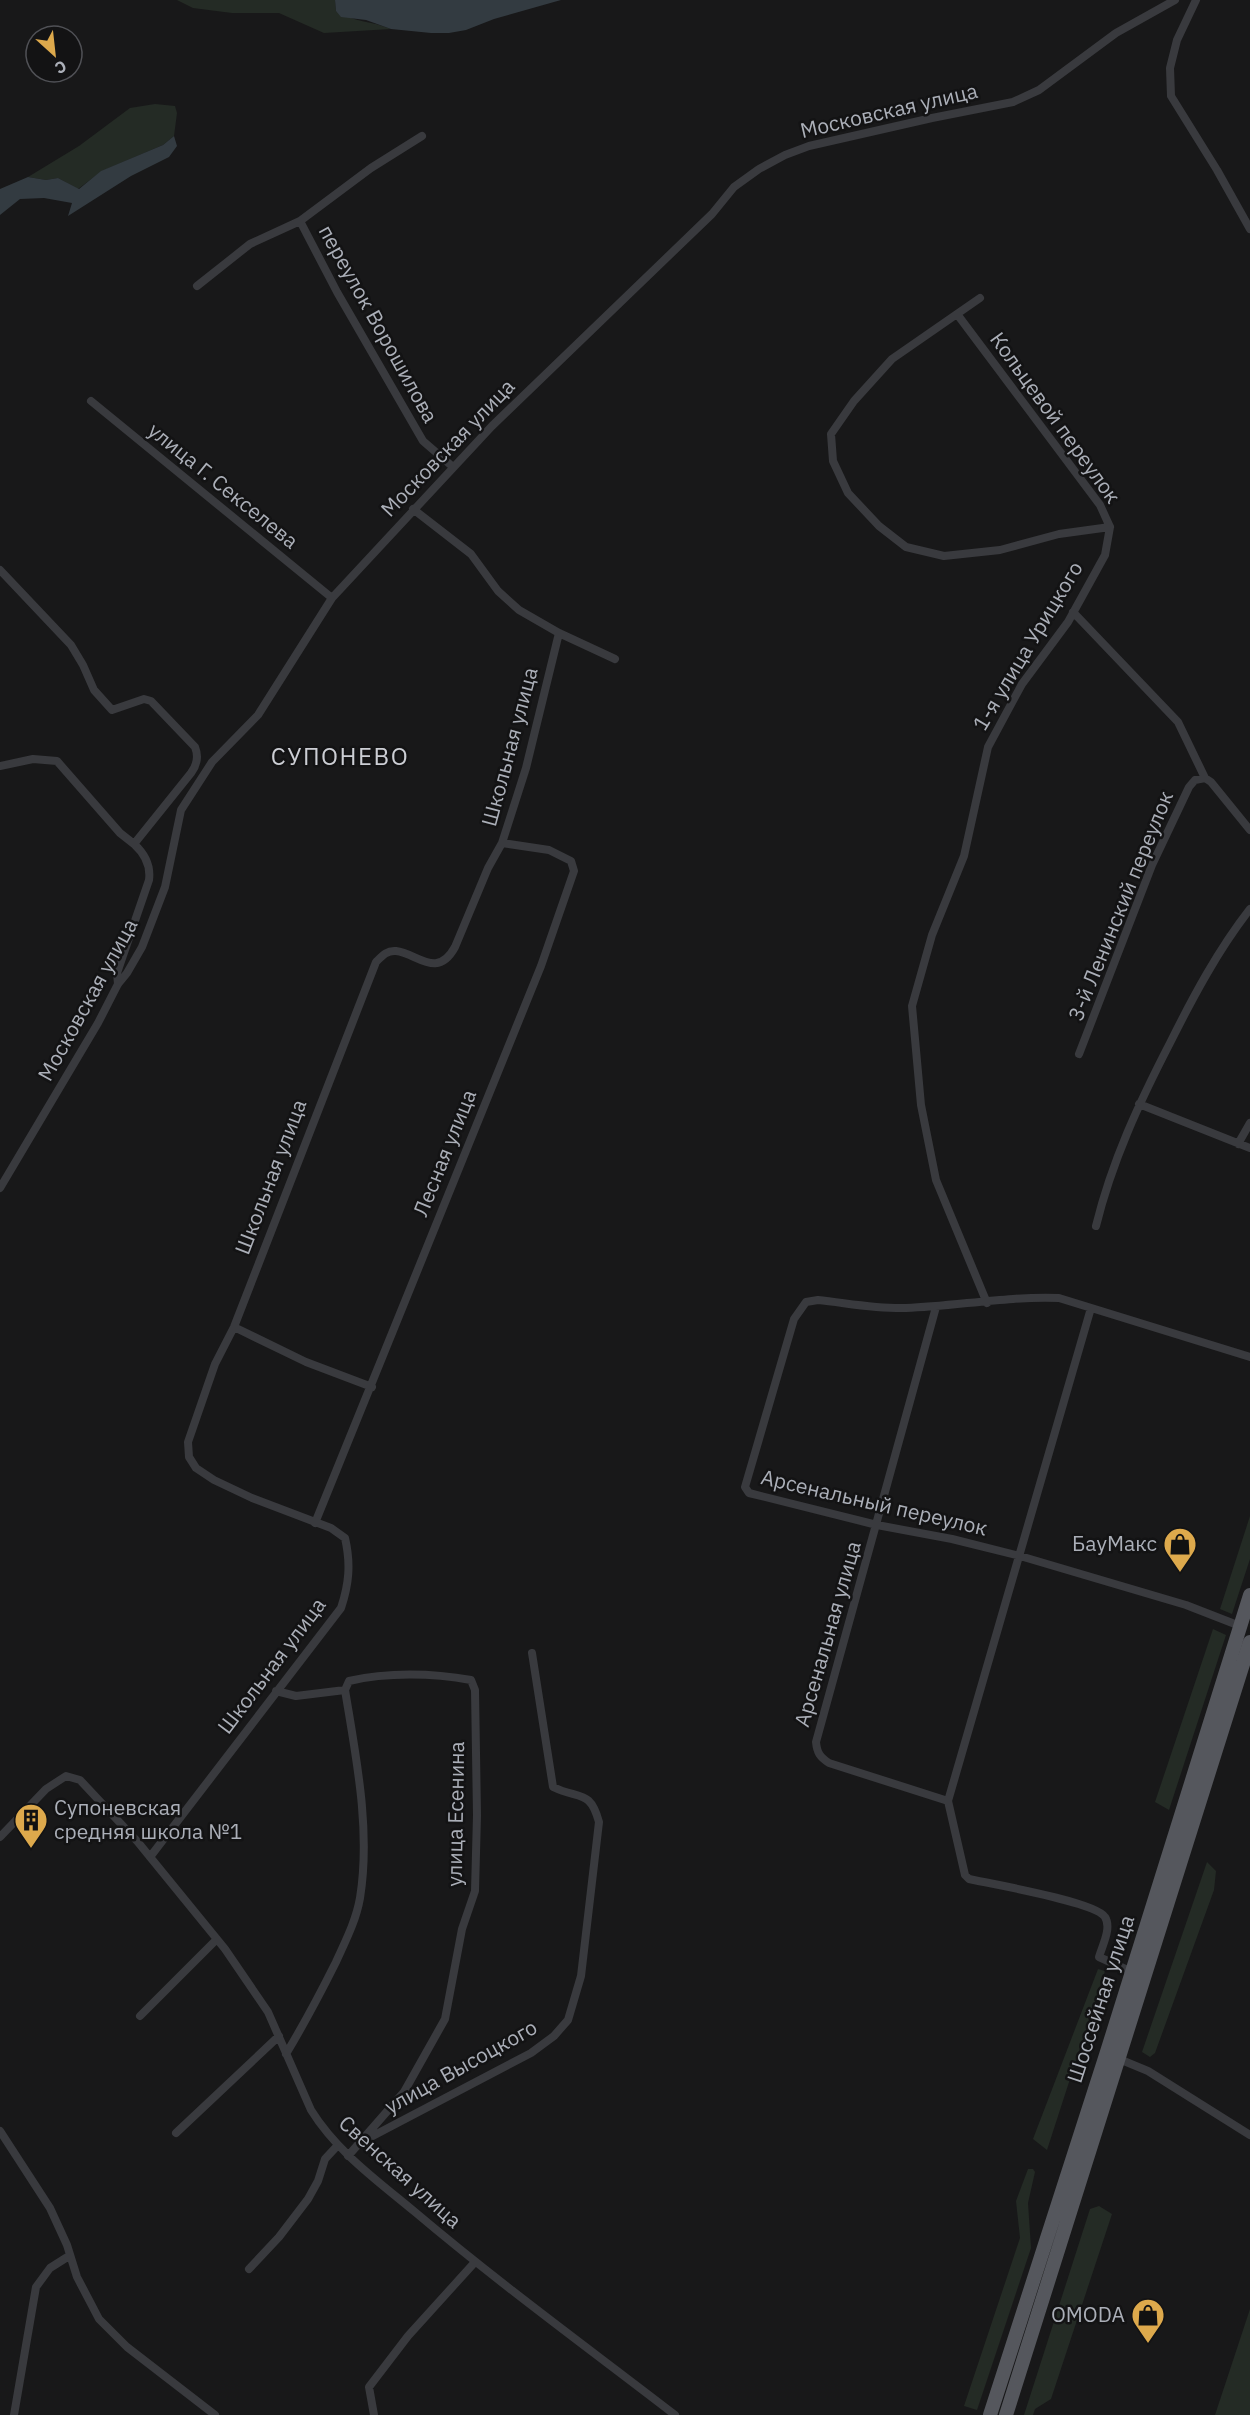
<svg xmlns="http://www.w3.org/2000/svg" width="1250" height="2415" font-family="'IBM Plex Sans',sans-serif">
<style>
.green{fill:#242b25}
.water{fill:#333b41}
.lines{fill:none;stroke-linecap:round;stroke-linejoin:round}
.minor{stroke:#393a3e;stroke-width:8}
.primary{stroke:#55575d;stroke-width:14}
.labels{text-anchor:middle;stroke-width:5;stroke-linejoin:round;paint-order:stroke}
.street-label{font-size:21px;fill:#abafb8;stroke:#131314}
.poi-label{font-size:21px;fill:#abafb8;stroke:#131314;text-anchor:end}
.quarter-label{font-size:24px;letter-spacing:1.5px;fill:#ccced4;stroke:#131314}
</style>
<rect width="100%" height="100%" fill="#181819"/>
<!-- green -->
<path class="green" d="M177 0H335L336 11C353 22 372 21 391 29L324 33 279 13H232L193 8Z
M155 104 175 106 177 113 174 136 163 145 102 171 78 189 58 178 46 180 28 177 79 146 130 108Z
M1250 1516V1559L1232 1614 1220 1609Z
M1213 1629 1226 1635 1169 1810 1155 1802Z
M1207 1862 1216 1871 1214 1890 1155 2053 1150 2057 1142 2052Z
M1098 1969 1105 1971 1047 2150 1033 2139Z
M1028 2169H1033L1035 2172 1028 2203 1031 2248 977 2410 964 2406 1020 2238 1016 2201Z
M1099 2206 1112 2214 1051 2399 1035 2409 1033 2415H1024L1090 2209Z
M1250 2309V2415H1215Z"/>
<!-- water -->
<path class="water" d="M335 0H561L494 19 466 30 449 33H431L391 29 366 20 341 17 336 11Z
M174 136 177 146 169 157 131 176 68 216 72 203 44 198 20 199 0 215V189L28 177 46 180 58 178 79 189 101 171 163 145Z"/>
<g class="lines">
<!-- minor -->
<path class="minor" d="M1196 0 1177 40 1170 68 1171 96 1217 170 1250 229
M300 221 337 292 423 441 453 467
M197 286 250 244 300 221 371 168 422 136
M980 298 892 359 854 401 831 434 833 461 848 493 879 526 906 547 944 556 1000 550 1059 534 1110 527
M957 314 1100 505 1110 527
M91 401 332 598
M0 570 71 645 83 665 94 690 112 710 144 699 151 701 195 747C199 757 197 765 191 773L134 844C145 854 151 865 149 880L117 973 118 984
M1073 612 1178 722 1205 778
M559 633 615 659
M0 766 33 759 57 761 120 833 134 844
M1079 1054 1152 865 1189 787 1195 780 1205 778 1211 782 1250 830
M1139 1104 1250 1148
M1238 1144 1250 1123
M0 1188 98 1023 118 984 127 973 142 947 165 887 181 810 212 762 258 715 332 598 492 426 712 214 734 187 759 169 785 155 809 146 932 118 1013 102 1039 90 1116 33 1175 0
M1096 1226C1112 1161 1139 1103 1170 1043 1193 997 1218 950 1250 909
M987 1303 936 1180 921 1105 912 1006 932 935 964 856 988 747 1022 684 1068 622 1105 555 1110 527
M936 1307 816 1742C817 1753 820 1757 829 1763L948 1801 965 1875 969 1879C992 1884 1096 1902 1105 1917 1112 1928 1102 1946 1099 1957L1132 1972
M234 1327 306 1362 372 1387
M315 1523 541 966 574 871 571 861 549 850 502 843
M1240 1626 1186 1605 1020 1556 952 1539 877 1525 749 1493 745 1487 794 1319 806 1302 818 1300C847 1303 876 1309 906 1308 957 1306 1008 1296 1059 1298L1250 1357
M345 1690 349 1681C387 1672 433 1673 471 1680L475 1690 477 1815 475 1891 462 1929 445 2019 404 2092 348 2156
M276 1691 296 1696 345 1690C356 1757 371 1830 360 1898 356 1921 345 1942 336 1962 320 1994 304 2024 286 2054
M948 1801 1091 1308
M0 1837 46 1789 66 1776 80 1780 137 1841 225 1949 268 2012 311 2110C337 2152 378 2181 415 2212 499 2283 588 2348 675 2415
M150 1857 341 1608C349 1584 351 1564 345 1538L331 1528 252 1498 214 1480 196 1468 189 1457 188 1442 215 1364 234 1327 376 962C382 956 387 950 396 951 417 953 437 980 455 947L488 868 502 843 526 768 559 633 519 610 498 591 471 554 413 509
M140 2016 217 1939
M1119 2059 1148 2071 1250 2135
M0 2131 50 2208 67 2245 77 2277 99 2319 127 2347 215 2415
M176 2133 279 2036
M367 2139 531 2053 554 2036 568 2020 581 1976 599 1822C590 1789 580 1800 553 1787L532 1653
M249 2269 279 2237 308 2199 318 2181 325 2159 338 2145
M14 2415 36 2287 50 2268 69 2256
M374 2415 369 2387 408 2336 475 2262"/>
<!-- primary -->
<path class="primary" d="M990 2415 1106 2055 1250 1595
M1006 2415 1250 1642"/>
</g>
<!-- icons -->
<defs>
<symbol id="shop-pin" viewBox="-11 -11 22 30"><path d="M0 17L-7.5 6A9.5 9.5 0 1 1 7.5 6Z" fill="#dda94c" stroke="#131314"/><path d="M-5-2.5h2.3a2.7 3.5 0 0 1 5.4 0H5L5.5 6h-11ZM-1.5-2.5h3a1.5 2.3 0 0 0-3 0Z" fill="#111"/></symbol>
<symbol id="building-pin" viewBox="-11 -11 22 30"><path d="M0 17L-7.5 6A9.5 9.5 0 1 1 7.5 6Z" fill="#dda94c" stroke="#131314"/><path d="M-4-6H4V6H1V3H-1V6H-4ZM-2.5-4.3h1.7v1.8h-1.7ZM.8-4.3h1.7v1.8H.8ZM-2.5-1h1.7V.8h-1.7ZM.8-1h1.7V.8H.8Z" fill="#111"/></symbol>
</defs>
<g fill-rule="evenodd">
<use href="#shop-pin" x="1161" y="1525" width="38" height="52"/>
<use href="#building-pin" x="12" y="1801" width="38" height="52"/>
<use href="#shop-pin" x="1129" y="2296" width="38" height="52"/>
</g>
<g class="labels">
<!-- street labels -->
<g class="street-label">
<text transform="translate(889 111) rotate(-13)" y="7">Московская улица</text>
<text transform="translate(378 324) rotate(61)" y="7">переулок Ворошилова</text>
<text transform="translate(1055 418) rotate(54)" y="7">Кольцевой переулок</text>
<text transform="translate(448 448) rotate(-46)" y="7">Московская улица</text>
<text transform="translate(223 486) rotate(39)" y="7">улица Г. Секселева</text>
<text transform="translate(1028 646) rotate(-59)" y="7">1-я улица Урицкого</text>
<text transform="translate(510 747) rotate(-75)" y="7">Школьная улица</text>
<text transform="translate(1121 906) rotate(-68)" y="7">3-й Ленинский переулок</text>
<text transform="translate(88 1000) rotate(-61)" y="7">Московская улица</text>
<text transform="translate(445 1153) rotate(-68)" y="7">Лесная улица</text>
<text transform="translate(271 1177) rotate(-69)" y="7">Школьная улица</text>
<text transform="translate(874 1503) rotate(13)" y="7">Арсенальный переулок</text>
<text transform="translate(828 1634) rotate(-74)" y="7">Арсенальная улица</text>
<text transform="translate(272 1666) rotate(-53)" y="7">Школьная улица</text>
<text transform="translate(456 1814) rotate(-89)" y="7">улица Есенина</text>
<text transform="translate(1101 1999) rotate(-72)" y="7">Шоссейная улица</text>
<text transform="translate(461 2067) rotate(-29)" y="7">улица Высоцкого</text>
<text transform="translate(400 2172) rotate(42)" y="7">Свенская улица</text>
</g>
<!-- poi labels -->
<g class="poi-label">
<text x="1157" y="1551">БауМакс</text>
<text x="54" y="1815" text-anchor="start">Супоневская<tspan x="54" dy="24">средняя школа №1</tspan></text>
<text x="1125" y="2322">OMODA</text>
</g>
<!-- quarter labels -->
<g class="quarter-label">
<text x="340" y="765">СУПОНЕВО</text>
</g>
</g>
<!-- north arrow -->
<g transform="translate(54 54) rotate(153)"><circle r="28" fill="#131314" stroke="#505156" stroke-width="1.5"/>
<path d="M0-4.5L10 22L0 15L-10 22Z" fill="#dda94c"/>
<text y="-9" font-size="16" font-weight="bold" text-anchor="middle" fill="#abafb8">С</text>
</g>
</svg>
